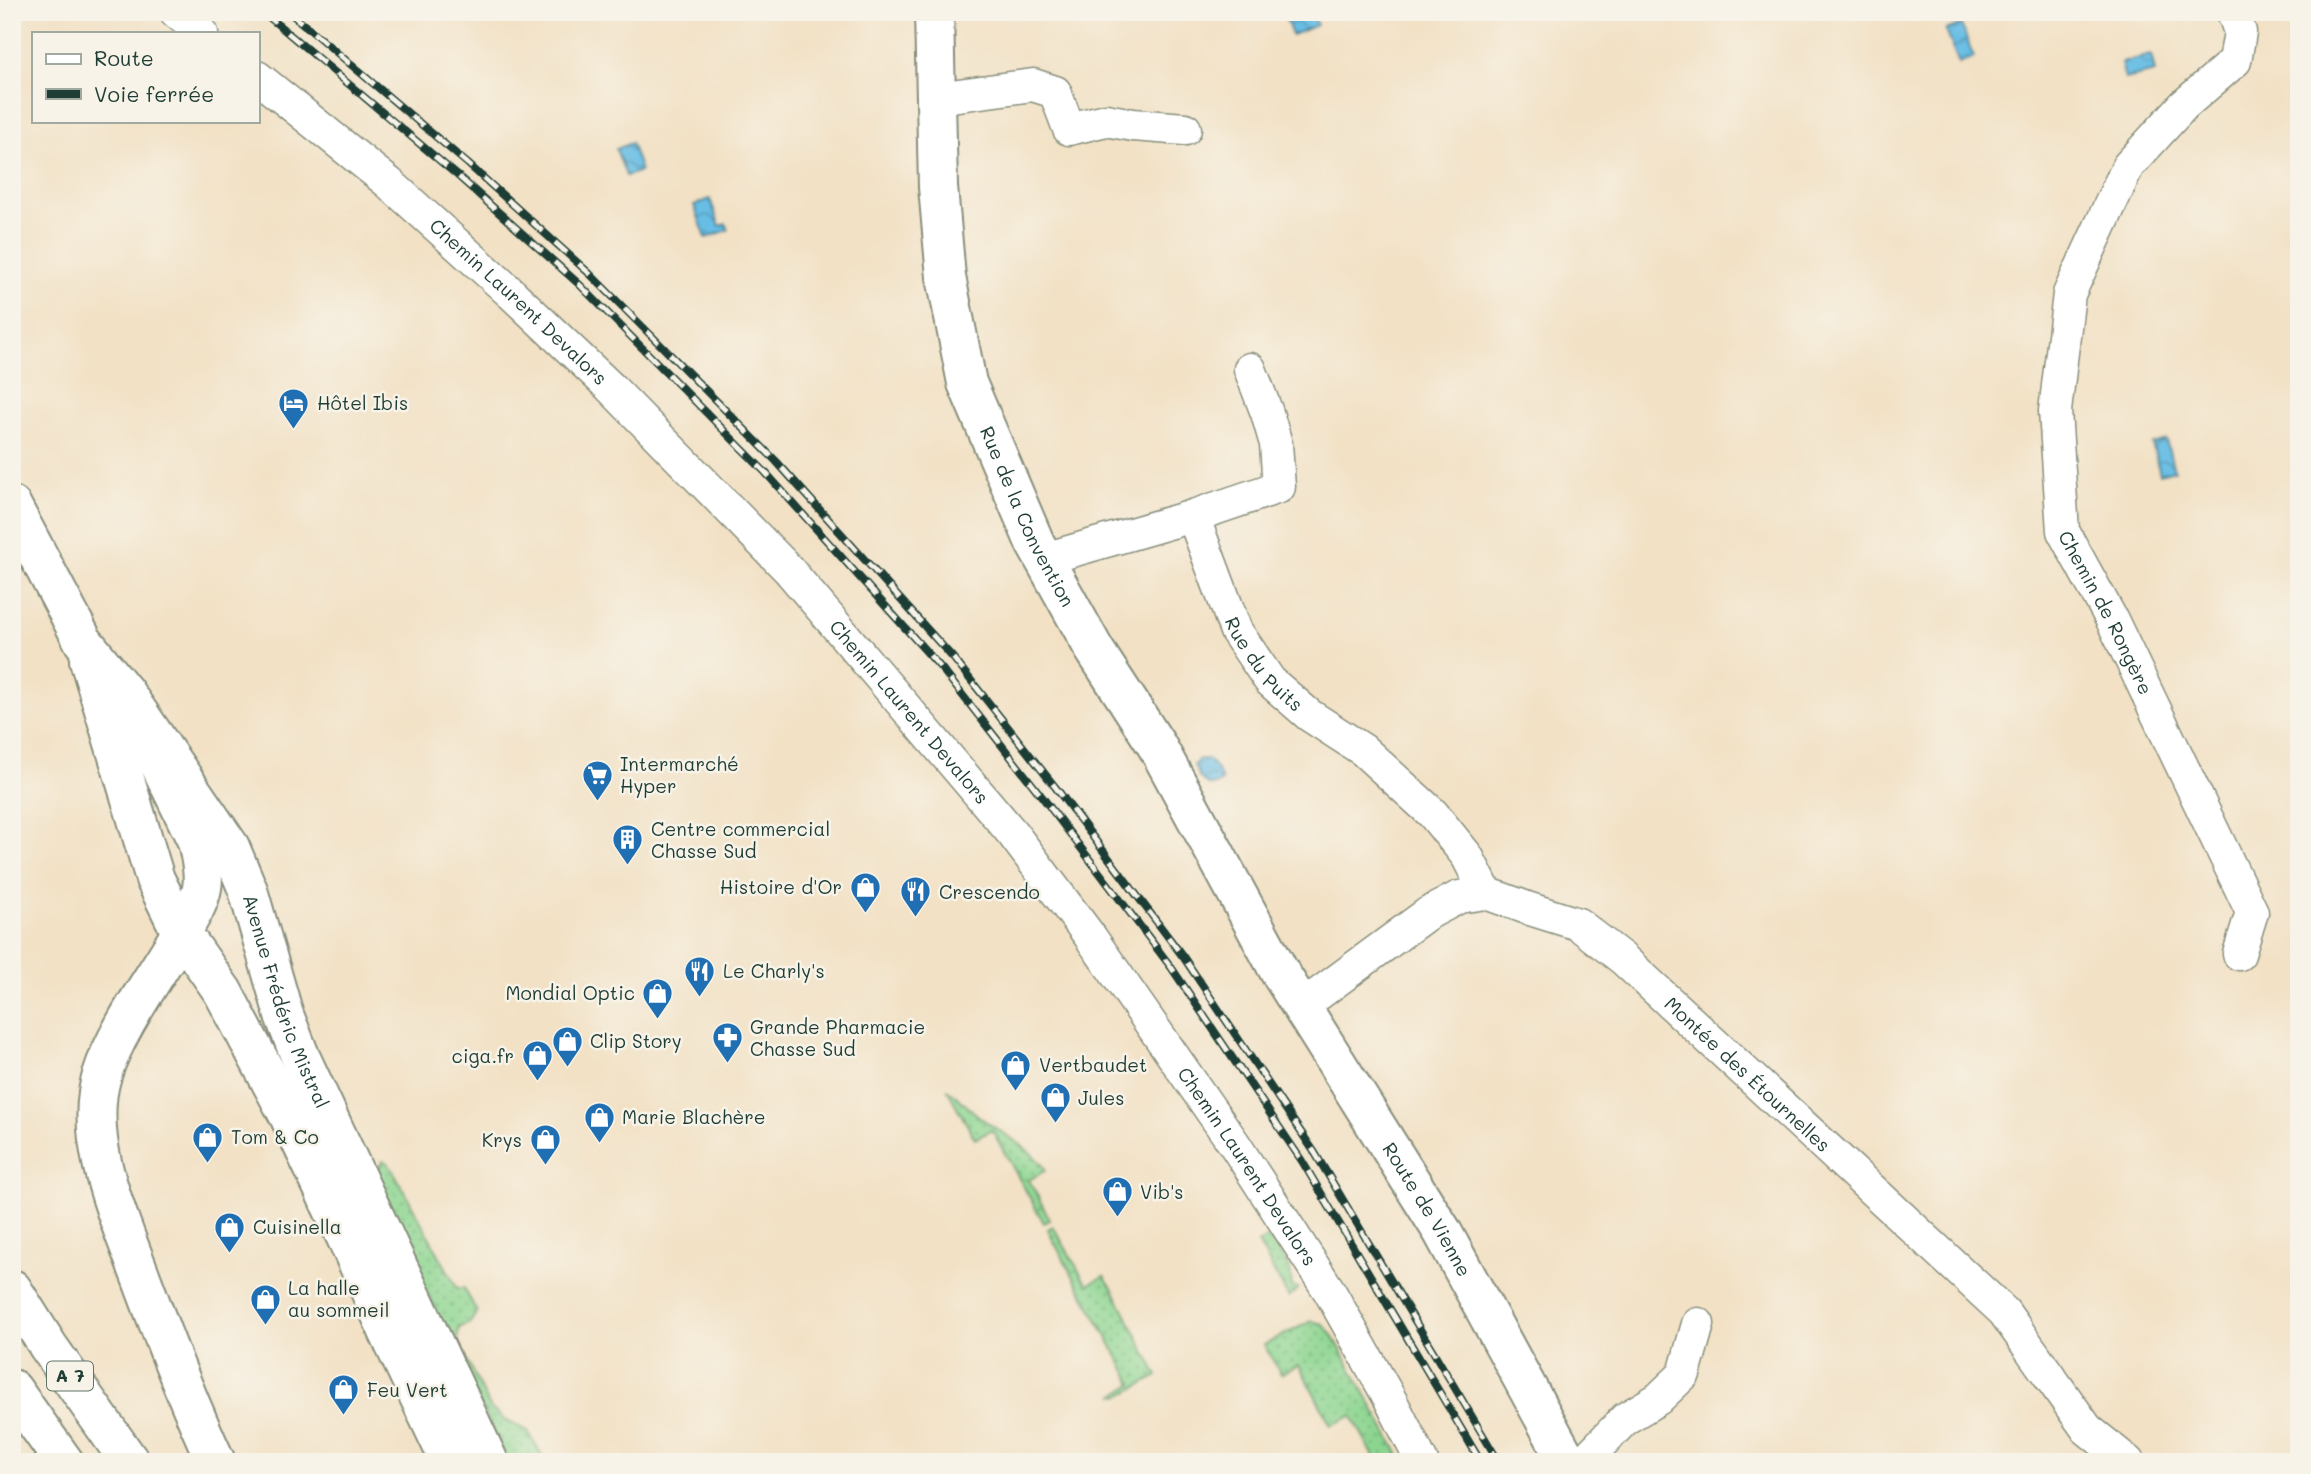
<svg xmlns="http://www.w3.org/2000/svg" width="2311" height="1474" font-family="Mali,sans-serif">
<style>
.grass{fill:url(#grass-dots);stroke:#568962;stroke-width:2}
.forest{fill:url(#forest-firs);stroke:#487a57;stroke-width:2}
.water{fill:url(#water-waves);stroke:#447d8c;stroke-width:2}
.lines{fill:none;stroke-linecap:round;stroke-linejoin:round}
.minor-casing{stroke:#888f7c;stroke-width:35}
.tertiary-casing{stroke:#888f7c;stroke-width:42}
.secondary-casing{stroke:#888f7c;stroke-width:42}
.motorway-casing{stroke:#888f7c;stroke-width:42}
.minor{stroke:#fff;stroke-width:32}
.tertiary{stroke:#fff;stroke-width:38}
.secondary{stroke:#fff;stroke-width:38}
.motorway{stroke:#fff;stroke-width:38}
.rail-casing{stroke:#1f3d34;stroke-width:8}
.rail{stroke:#f7f3e8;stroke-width:5;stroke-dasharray:16;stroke-linecap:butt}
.labels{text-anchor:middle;stroke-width:5;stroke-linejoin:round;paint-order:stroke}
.shield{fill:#f7f3e8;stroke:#60746a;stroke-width:2}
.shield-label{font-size:18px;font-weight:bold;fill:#1f3d34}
.street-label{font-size:19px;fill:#1f3d34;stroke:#f7f3e8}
.poi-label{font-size:19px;fill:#1f3d34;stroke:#f7f3e8;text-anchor:start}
</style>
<defs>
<pattern id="grass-dots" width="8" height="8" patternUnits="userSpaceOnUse" patternTransform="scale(1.75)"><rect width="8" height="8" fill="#8cd590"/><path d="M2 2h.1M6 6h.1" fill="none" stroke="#72ae76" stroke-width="1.8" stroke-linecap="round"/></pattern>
<pattern id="forest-firs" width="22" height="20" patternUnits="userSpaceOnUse" patternTransform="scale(1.75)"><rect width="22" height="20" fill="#71b67a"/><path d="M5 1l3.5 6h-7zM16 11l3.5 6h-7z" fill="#5c9565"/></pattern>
<pattern id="water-waves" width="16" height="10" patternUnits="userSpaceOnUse" patternTransform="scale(1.75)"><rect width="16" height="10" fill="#68bde5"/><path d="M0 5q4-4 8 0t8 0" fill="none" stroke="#559bba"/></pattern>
</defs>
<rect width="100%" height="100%" fill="#f7f3e8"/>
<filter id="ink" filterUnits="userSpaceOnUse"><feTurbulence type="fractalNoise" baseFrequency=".0143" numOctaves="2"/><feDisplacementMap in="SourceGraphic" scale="14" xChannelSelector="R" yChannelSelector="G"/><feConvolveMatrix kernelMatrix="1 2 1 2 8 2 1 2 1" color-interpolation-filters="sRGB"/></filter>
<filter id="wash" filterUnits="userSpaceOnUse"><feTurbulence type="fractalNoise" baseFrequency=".00686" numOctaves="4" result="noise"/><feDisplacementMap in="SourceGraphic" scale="28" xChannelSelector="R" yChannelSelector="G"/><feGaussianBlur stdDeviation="1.57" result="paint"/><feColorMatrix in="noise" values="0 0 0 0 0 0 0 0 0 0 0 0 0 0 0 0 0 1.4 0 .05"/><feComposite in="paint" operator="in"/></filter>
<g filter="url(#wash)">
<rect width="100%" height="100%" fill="#f2e1c5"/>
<!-- grass -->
<path class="grass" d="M947 1089C960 1098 969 1109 981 1118 1004 1135 1030 1147 1046 1170L1029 1180 1050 1220 1044 1223 992 1130 975 1139Z
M383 1161 388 1163 395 1174 457 1288H464L477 1312 470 1323 459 1328 457 1341 491 1409 507 1421 528 1431 545 1462H508L374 1181 379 1166Z
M1053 1226 1087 1285 1104 1276 1113 1289 1158 1376 1120 1396 1115 1395 1133 1384 1052 1238 1048 1229Z
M1270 1237 1290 1270 1292 1287 1298 1288 1289 1298 1258 1243Z
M1311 1321 1323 1324 1335 1339 1403 1462H1377L1352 1416 1331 1425 1299 1365 1281 1374 1264 1345Z"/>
<!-- forest -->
<path class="forest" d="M2241 1453 2299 1455V1462H2238Z"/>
<!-- water -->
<path class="water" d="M1283 12H1312L1317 25 1292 35Z
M1961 24 1974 58 1959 64 1946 30Z
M2151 55 2155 72 2125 79 2121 63Z
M631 143 641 171 626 176 616 149Z
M710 199 720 226 726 224 728 230 706 238 694 205Z
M2166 440 2174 470 2160 474 2152 444Z
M1199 759H1207C1215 765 1219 771 1222 781L1216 785H1208L1200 778 1194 765Z"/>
</g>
<g filter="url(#ink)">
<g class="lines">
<defs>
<g id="minor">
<path d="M176 12 202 33"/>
<path id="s1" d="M2233 12 2240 32 2235 61 2184 105 2128 166 2069 294 2055 411 2063 531 2112 620 2252 912 2239 954"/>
<path id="s2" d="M257 77 389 183 512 294 610 387 788 569 1013 834 1089 935 1235 1145 1330 1292 1391 1401 1422 1462"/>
<path d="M936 98 1033 85 1055 92 1069 129 1106 120 1133 125 1185 129"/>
<path id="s3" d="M1193 516 1236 631 1270 681 1309 715 1363 750 1433 814 1467 856 1486 893"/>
<path d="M1045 561 1058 555 1193 516 1279 487 1276 444 1267 413 1250 369"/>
<path id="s4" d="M1301 1007 1427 914 1459 897 1486 893 1530 909 1578 924 1623 959 2004 1312 2087 1429 2128 1462"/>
<path d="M1587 1458 1626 1418 1658 1399 1684 1374 1698 1324"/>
</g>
<g id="tertiary">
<path id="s5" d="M934 12 938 187 946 277 967 383 1035 543 1094 649 1157 746 1279 971 1442 1231 1564 1455"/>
</g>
<g id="secondary">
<path id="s6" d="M12 506 83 641 125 693 230 847 248 890 284 1015 300 1056 489 1462"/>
<path d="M89 660 155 879 181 932 223 992 289 1116 351 1248 388 1331 450 1462"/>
</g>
<path id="motorway" d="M125 693 197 841C200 856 205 873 202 888 199 906 185 925 176 941 153 980 115 1032 102 1075 82 1140 120 1220 142 1280 165 1342 188 1402 216 1462
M12 1289 48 1346 130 1462
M12 1389 64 1462"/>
</defs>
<!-- minor casing -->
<use href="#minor" class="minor-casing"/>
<!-- tertiary casing -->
<use href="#tertiary" class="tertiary-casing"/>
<!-- secondary casing -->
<use href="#secondary" class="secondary-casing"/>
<!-- motorway casing -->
<use href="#motorway" class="motorway-casing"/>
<!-- minor -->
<use href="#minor" class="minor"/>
<!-- tertiary -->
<use href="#tertiary" class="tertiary"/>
<!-- secondary -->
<use href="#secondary" class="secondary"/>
<!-- motorway -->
<use href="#motorway" class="motorway"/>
<defs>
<path id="rail" d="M263 12 458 176 580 285 765 472 942 669 1043 798 1171 967 1302 1161 1481 1462
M289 12 468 164 590 274 776 461 954 659 1056 788 1184 958 1315 1153 1499 1462"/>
</defs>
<!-- rail casing -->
<use href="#rail" class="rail-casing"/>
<!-- rail -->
<use href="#rail" class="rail"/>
</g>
</g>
<!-- icons -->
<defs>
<symbol id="hotel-pin" viewBox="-11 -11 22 30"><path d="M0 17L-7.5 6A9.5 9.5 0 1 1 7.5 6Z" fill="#1f6fb2" stroke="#f7f3e8"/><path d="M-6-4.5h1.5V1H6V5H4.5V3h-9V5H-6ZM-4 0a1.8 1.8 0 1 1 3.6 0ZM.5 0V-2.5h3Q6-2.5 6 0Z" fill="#fff"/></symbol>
<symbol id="supermarket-pin" viewBox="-11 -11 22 30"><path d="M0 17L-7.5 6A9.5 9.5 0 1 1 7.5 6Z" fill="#1f6fb2" stroke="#f7f3e8"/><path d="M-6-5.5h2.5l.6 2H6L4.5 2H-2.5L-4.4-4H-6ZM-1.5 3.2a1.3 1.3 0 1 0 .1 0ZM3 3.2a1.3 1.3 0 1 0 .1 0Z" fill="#fff"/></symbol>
<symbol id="building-pin" viewBox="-11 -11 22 30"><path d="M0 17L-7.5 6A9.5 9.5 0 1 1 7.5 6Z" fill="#1f6fb2" stroke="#f7f3e8"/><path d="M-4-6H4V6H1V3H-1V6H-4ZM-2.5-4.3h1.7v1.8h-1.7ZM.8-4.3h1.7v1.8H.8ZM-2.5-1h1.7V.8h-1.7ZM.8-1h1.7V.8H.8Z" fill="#fff"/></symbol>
<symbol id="shop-pin" viewBox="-11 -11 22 30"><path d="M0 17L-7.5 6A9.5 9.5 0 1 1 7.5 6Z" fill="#1f6fb2" stroke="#f7f3e8"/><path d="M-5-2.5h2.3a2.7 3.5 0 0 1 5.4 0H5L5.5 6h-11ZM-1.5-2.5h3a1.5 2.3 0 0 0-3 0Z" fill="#fff"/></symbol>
<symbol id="restaurant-pin" viewBox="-11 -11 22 30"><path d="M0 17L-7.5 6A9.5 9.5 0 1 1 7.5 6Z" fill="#1f6fb2" stroke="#f7f3e8"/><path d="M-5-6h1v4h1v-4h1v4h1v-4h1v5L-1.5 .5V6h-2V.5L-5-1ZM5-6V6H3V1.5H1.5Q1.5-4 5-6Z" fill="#fff"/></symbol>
<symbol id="pharmacy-pin" viewBox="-11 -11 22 30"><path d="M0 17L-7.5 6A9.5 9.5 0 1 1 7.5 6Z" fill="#1f6fb2" stroke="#f7f3e8"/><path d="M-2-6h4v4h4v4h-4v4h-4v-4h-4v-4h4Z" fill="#fff"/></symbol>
</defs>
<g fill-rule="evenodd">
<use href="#hotel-pin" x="276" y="386" width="35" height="47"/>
<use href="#supermarket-pin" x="580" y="758" width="35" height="47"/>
<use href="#building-pin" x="610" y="822" width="35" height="47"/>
<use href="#shop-pin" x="848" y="870" width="35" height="47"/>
<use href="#restaurant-pin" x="898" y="874" width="35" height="47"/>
<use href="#restaurant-pin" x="682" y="954" width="35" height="47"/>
<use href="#shop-pin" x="640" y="976" width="35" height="47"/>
<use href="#pharmacy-pin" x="710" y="1020" width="35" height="47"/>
<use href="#shop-pin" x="550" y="1024" width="35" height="47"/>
<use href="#shop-pin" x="520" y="1038" width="35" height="47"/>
<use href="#shop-pin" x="998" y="1048" width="35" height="47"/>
<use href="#shop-pin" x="1038" y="1080" width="35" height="47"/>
<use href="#shop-pin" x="582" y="1100" width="35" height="47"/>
<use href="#shop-pin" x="190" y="1120" width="35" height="47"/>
<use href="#shop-pin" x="528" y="1122" width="35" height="47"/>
<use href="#shop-pin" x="1100" y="1174" width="35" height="47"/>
<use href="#shop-pin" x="212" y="1210" width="35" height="47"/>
<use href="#shop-pin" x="248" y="1282" width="35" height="47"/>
<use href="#shop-pin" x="326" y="1372" width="35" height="47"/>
</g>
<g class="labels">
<!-- shield labels -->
<rect class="shield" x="47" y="1361.5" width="46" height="29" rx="5"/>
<g class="shield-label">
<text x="70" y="1382">A 7</text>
</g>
<!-- street labels -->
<g class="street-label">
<text dy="7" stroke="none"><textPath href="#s2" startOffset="345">Chemin Laurent Devalors</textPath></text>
<text dy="7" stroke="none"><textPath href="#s5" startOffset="520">Rue de la Convention</textPath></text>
<text dy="7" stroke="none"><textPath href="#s1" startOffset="672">Chemin de Rongère</textPath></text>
<text dy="7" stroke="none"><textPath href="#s3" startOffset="166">Rue du Puits</textPath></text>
<text dy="7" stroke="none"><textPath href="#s2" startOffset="912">Chemin Laurent Devalors</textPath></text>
<text dy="7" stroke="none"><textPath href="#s6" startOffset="570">Avenue Frédéric Mistral</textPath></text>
<text dy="7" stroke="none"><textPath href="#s4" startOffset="544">Montée des Étournelles</textPath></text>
<text dy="7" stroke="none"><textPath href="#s2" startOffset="1479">Chemin Laurent Devalors</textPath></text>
<text dy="7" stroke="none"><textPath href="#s5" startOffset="1321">Route de Vienne</textPath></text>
</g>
<!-- poi labels -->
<g class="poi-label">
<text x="317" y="410">Hôtel Ibis</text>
<text x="620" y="771">Intermarché<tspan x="620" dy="22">Hyper</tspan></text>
<text x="651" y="836">Centre commercial<tspan x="651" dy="22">Chasse Sud</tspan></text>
<text x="842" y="894" text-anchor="end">Histoire d'Or</text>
<text x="939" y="899">Crescendo</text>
<text x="723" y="978">Le Charly's</text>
<text x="635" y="1000" text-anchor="end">Mondial Optic</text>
<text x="750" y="1034">Grande Pharmacie<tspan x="750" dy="22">Chasse Sud</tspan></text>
<text x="590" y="1048">Clip Story</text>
<text x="514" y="1063" text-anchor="end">ciga.fr</text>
<text x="1039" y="1072">Vertbaudet</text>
<text x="1078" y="1105">Jules</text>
<text x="622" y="1124">Marie Blachère</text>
<text x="231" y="1144">Tom &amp; Co</text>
<text x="522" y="1147" text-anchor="end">Krys</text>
<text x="1140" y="1199">Vib's</text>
<text x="253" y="1234">Cuisinella</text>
<text x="288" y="1295">La halle<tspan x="288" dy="22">au sommeil</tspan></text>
<text x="367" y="1397">Feu Vert</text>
</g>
</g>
<!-- margin -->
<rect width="2311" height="1474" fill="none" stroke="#f7f3e8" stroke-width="42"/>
<!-- legend -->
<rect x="32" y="32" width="228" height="91" fill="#f7f3e8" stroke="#a1aaa0" stroke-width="2"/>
<rect x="46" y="54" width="35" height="10" fill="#ffffff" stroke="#a1aaa0" stroke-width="2"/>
<text x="94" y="66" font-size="21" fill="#1f3d34">Route</text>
<rect x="46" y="89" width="35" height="10" fill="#1f3d34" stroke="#a1aaa0" stroke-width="2"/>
<text x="94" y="102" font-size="21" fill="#1f3d34">Voie ferrée</text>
</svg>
